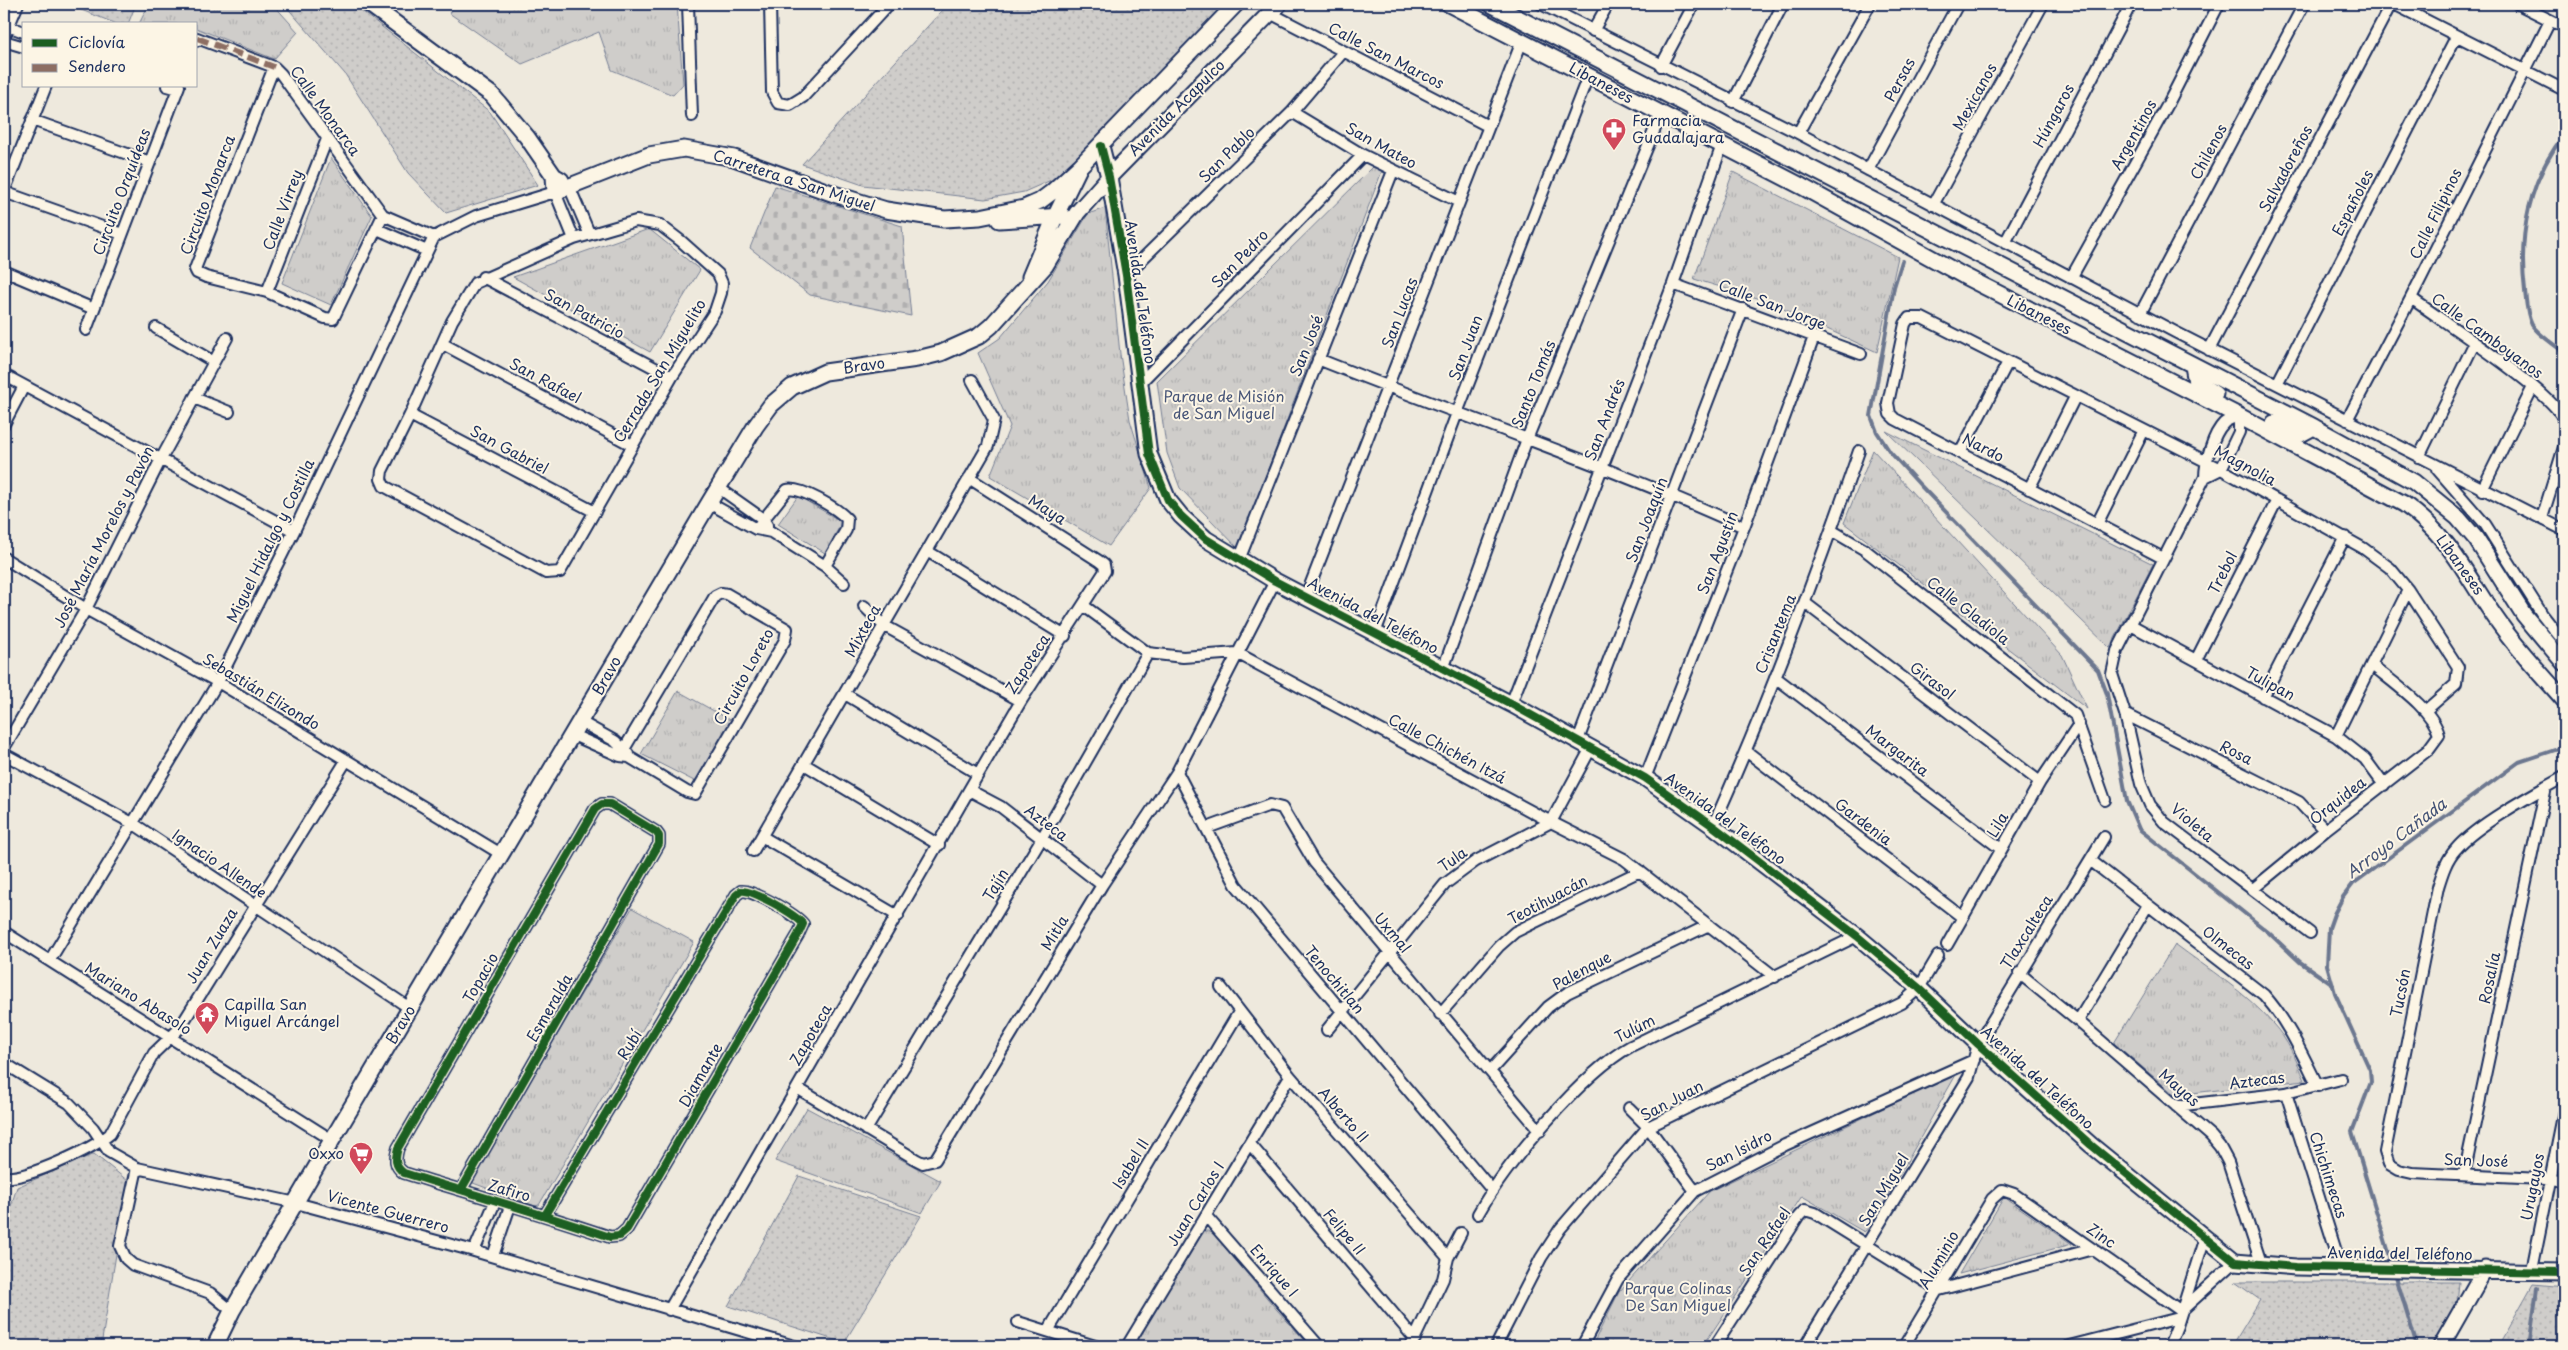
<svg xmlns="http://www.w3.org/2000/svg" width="2568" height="1350" font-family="'Playpen Sans',sans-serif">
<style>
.grass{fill:url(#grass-dots);stroke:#757e94}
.cemetery{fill:url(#cemetery-stones);stroke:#757e94}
.park{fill:url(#park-tufts);stroke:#757e94}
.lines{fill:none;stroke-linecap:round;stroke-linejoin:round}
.stream{stroke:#6c778f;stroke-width:4}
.street-casing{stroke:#1b2f5e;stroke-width:14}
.secondary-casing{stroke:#1b2f5e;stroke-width:19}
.street{stroke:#fcf5e5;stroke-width:10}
.secondary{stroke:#fcf5e5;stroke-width:15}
.quiet{stroke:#8d6e63;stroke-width:6;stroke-dasharray:12 6;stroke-linecap:butt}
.cycleway-casing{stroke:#fcf5e5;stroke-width:11}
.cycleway{stroke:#1b5e20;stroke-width:8}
.labels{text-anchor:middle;stroke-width:4;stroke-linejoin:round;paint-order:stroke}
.street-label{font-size:15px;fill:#1b2f5e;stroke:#fcf5e5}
.poi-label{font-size:15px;fill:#1b2f5e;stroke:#fcf5e5;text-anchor:start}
.park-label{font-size:15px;fill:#485679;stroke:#fcf5e5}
.water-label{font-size:16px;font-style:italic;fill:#445376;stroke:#fcf5e5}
</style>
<defs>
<pattern id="grass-dots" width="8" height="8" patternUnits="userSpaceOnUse" patternTransform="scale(1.25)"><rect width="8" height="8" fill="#cfcdca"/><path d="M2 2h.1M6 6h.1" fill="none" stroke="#b1b0b0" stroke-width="1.8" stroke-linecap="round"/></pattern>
<pattern id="cemetery-stones" width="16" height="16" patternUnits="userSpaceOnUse" patternTransform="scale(1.25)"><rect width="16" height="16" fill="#cfcdca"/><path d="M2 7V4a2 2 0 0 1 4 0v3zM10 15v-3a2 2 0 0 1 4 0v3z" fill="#b1b0b0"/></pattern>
<pattern id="park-tufts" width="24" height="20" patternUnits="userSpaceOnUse" patternTransform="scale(1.25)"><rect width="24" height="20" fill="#cfcdca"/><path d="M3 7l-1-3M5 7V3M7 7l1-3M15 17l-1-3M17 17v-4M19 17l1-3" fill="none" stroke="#b1b0b0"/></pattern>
</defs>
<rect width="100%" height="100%" fill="#eee9dd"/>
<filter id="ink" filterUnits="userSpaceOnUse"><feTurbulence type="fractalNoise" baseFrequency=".02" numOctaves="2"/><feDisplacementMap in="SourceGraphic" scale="10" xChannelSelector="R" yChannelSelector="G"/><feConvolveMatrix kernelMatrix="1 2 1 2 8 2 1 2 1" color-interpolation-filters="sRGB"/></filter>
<g filter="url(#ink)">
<!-- grass -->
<path class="grass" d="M66 4H136L128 24H117Z
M284 4H353L490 112 538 185 446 213 408 173 345 74Z
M948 4H1233L1058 177 1024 192 985 199 863 185 802 164Z
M94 1154 128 1181 101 1346H4V1228L17 1187Z
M799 1176 921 1216 844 1343 728 1306Z
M2235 1282H2459L2456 1314 2436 1346H2232L2260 1300Z
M2533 1284 2564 1287V1346H2498Z"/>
<!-- cemetery -->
<path class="cemetery" d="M775 186 902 226 911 316 810 295 750 248Z"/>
<!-- park -->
<path class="park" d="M149 4H273L298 32 274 59 196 28V24H139Z
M456 4H677L683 84 673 95 612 70 599 32 522 64 449 13Z
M331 158 372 216 331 305 282 283Z
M1374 166 1382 171 1238 548 1180 488 1167 453 1157 381Z
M1733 172 1898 257 1877 352 1764 300 1694 279Z
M1105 208 1120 354 1130 420 1151 488 1109 546 990 476 1010 426 978 353 1000 338 1048 281 1088 214Z
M649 229 700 270 650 352 513 277Z
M1886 431 2153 564 2110 648Z
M1873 450 2062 655 2087 709 1844 523Z
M798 496 842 522 825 553 778 524Z
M678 691 732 721 696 782 641 754Z
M632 908 694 942 539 1205 535 1206 473 1183V1178Z
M2175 944C2208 969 2246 992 2273 1024 2288 1040 2296 1060 2305 1080L2175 1095 2114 1043Z
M1957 1073 1870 1227 1864 1232 1802 1196 1703 1346H1592L1619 1292 1710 1191Z
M807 1108 941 1181 922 1213 775 1161Z
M2004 1197 2072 1244 1959 1274Z
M1201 1231H1208L1214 1234 1277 1310 1310 1346H1132Z"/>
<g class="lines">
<!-- stream -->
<path class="stream" d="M2564 135C2529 180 2518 235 2525 291 2526 300 2527 316 2532 325 2539 335 2554 345 2564 352
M1902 261 1894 287 1871 416 1877 432 1890 452 1920 485 2098 670 2107 694 2127 801 2139 829 2268 932 2300 962 2333 985
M2393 1266 2352 1132 2371 1082 2370 1070 2335 993 2327 965 2329 928 2334 914 2343 897 2353 884 2519 762 2564 747
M2395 1273 2417 1346
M2529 1346 2537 1288"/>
<defs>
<path id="street" d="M688 4 692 116
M770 4 772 92 778 103 790 105 803 97 889 4
M1541 4 1798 133 2175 332 2564 530
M2394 4 2564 90
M2518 4 2564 27
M1270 13 1488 126
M8 26 24 32
M1593 31 1608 4
M4 37 18 4
M4 41 24 47
M196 41 197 38 274 67 281 74 383 215 333 319 325 318 267 292 206 277 197 273 195 269 274 67
M1661 66 1694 4
M167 86 178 89
M1733 102 1783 4
M1292 112 1363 155 1459 202
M32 120 150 162
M1798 133 1870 4
M1868 170 1958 4
M569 186 589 233
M4 192 122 234
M4 192 46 86
M1933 205 2043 4
M383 215 434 237
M636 221 660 225 681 241 718 274 722 283 721 293 715 311 672 377 560 572 546 573 384 486 381 479 382 471 410 415 452 321 475 283 574 239Z
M377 229 427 251
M2005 243 2131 4
M4 271 94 309
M1126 275 1292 112 1343 52
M483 277 672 377
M2071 278 2168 104 2219 4
M1673 284 1861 354
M267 292 327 139
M2411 298C2441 320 2553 392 2564 420
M2140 314 2304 4
M156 328 214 362
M86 330 179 86
M443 344 632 445
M2209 350 2391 4
M1318 359C1460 416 1605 464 1744 527
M4 375 294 531
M1139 384 1363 155
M2277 384 2456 37
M194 398 229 412
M410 415 595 512
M2347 420 2411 298 2550 21
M4 424 24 386
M1960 453 2008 362
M2419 457 2474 344
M2437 469 2485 524 2542 614 2564 642
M2205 477 2221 469 2239 432V416C2234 418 2227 420 2224 423 2213 434 2205 462 2205 477L2117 651 2112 674 2125 714 2141 784 2150 805 2164 822 2310 933
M719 488 763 519 767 525
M2029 489 2075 397
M2482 490 2533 387
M709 503 756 529 771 532 825 566 844 583
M2542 518 2564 447
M2097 524 2143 432
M756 529 787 490C800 486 838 509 847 519L846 530 825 566
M1831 530 1865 550 2075 715 2105 800
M927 551 1065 636
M4 558 86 609 218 682 501 854
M2163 558 1895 419 1890 414 1888 403 1905 324 1909 318H1922L2221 469 2363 548 2390 568 2408 590 2458 667 2456 684 2425 711
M1239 560 1393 171
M1306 596 1522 41
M1805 603 2040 782
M864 606 883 625 1021 701
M1084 606 1148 653 1183 657 1237 653 1551 822 1624 859 1775 977
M2131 625 2336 736 2365 759 2384 785
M1375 633 1457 413 1588 76
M2196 660 2277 500
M1443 669 1527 439 1661 114
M1775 677 2001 849
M845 694 978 774
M2263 697 2345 537
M1511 704 1673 284 1722 145
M2125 714 2299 802 2325 830
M581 722 615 741 628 754
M573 735 620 756 629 757 687 792 695 794 785 640 787 629 727 594 721 593 715 596 620 756
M2336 736 2408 590
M1578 740 1743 309
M4 748 86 609 160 461 227 338
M1746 751 1962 917
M4 754 134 824 411 1009
M804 764 939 845
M1177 772 1236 885 1492 1190
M2564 777C2535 793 2476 825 2456 849 2446 860 2442 874 2438 887L2385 1152 2389 1164 2399 1170 2412 1173 2564 1180
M1645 778 1744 527 1814 337
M969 790 1001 807 1102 885
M1713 826C1768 703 1815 578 1859 451
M1207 828 1270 805 1282 808 1314 862 1540 1131
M763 837 898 916
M753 851 988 446 994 420 972 380
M2090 860 2264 995C2288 1022 2302 1054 2318 1086
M2253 889 2325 830 2428 750 2439 735C2433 709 2392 682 2372 665
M4 932 332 1140
M1947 945 2040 782 2079 724
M50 960 218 682 294 531 434 237 476 216 555 192 574 239
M2019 973 2078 1021 2211 1136 2220 1147 2228 1162 2262 1266
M1221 987 1290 1076 1448 1258
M1440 1014 1499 946 1515 932 1640 871
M2078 1021 2148 905
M1327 1030 1445 884 1476 861 1551 822 1591 748
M4 1063 69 1103 93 1128 109 1152 137 1168 296 1203 474 1251 794 1346
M1490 1071 1548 1007 1567 993 1709 925
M797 1088 917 1160 923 1163 935 1160 1102 885 1177 772 1275 581
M2286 1093 2341 1267
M2176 1106 2286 1093 2341 1079
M1629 1108 1648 1127 1695 1191
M866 1130 1042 838 1148 653
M1250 1144 1415 1339
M137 1168 120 1246 126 1259 133 1265 210 1293 232 1311
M2464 1175 2546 787
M4 1177C26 1180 92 1149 110 1134L154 1053 179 1029 346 761
M461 1190 659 844V836L656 832 610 804H602L595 809 398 1148C395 1159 394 1166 404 1173 473 1194 542 1214 610 1237L619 1236 627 1229 798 935 803 924C796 915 752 889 741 891L736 895 545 1215
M1478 1214C1506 1164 1582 1073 1631 1046L1857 936
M1206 1216 1319 1346
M474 1251 495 1202
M493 1256 510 1206
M2532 1270 2564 1111
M669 1310 969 790 1021 701 1105 571 1104 565 1099 561 969 478
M2182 1310 2235 1262
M1018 1322 1095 1346
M1048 1331 1239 1012
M1127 1346 1290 1076
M1411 1346 1443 1279 1448 1258 1461 1233
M1496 1346 1541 1258 1560 1229 1648 1127 1902 1003 1919 988 1938 956
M1582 1346 1618 1279 1695 1191 1785 1145 1974 1060
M1715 1346 1799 1216 1805 1210 1815 1213 1939 1290 2093 1249
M1805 1346 1969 1077 1978 1044 2104 837
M1904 1346 1992 1199 2002 1190 2014 1194 2181 1311
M2069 1346 2179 1318
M2169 1346 2177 1326 2205 1237"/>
<path id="secondary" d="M369 4 492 95 527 137 554 176 561 180
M1449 4 1801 186 1964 276 2239 416 2404 504C2457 542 2468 583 2505 631 2523 655 2544 677 2564 700
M1491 4 2314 427 2414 482 2458 518 2476 539 2524 615 2564 663
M1101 146 1109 177 1126 275 1149 454 1168 500 1181 516 1206 539 1275 581 1511 704 1645 778 1713 826 1857 936 1919 988 1978 1044 2091 1145 2235 1262 2296 1267 2564 1272
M554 176 555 192 649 155 684 149 734 158 834 194 886 210 944 219 980 217 1024 208 1040 201 1052 192 1080 166
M999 220 1063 216
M1030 277 1055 217 1080 166 1236 4
M2193 366 2196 382 2215 394
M2274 423 2301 434 2314 427
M215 1346 232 1311 332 1140 709 503 755 427 771 405 792 387 825 372 917 359 941 353 979 336 991 326 1045 266 1077 213 1109 177 1279 4
M2441 1346 2485 1269"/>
</defs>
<!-- street casing -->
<use href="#street" class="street-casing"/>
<!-- secondary casing -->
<use href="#secondary" class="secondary-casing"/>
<!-- street -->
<use href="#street" class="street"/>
<!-- secondary -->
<use href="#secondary" class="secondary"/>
<!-- quiet -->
<path class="quiet" d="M197 38 274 67"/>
<defs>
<path id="cycleway" d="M1101 146 1109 177 1126 275 1149 454 1168 500 1181 516 1206 539 1275 581 1511 704 1645 778 1713 826 1857 936 1919 988 1978 1044 2091 1145 2235 1262 2296 1267 2564 1272
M461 1190 659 844V836L656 832 610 804H602L595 809 398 1148C395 1159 394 1166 404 1173 473 1194 542 1214 610 1237L619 1236 627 1229 798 935 803 924C796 915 752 889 741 891L736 895 545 1215"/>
</defs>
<!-- cycleway casing -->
<use href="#cycleway" class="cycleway-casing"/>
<!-- cycleway -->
<use href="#cycleway" class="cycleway"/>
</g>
</g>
<!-- icons -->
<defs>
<symbol id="pharmacy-pin" viewBox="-11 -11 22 30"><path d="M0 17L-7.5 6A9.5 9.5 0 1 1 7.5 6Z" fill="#d1495b" stroke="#fcf5e5"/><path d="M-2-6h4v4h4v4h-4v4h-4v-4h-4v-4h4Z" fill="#fff"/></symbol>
<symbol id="temple-pin" viewBox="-11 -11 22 30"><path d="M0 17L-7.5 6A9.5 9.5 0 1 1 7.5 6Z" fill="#d1495b" stroke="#fcf5e5"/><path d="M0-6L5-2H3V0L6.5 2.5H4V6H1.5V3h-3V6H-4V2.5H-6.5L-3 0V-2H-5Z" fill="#fff"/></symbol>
<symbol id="supermarket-pin" viewBox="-11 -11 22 30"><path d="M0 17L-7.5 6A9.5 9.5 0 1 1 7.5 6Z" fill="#d1495b" stroke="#fcf5e5"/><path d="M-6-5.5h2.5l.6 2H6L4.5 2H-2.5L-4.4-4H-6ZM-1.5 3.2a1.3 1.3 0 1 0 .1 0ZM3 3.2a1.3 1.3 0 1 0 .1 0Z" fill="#fff"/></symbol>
</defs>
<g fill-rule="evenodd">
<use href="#pharmacy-pin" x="1600" y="116" width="28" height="38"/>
<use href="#temple-pin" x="193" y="1000" width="28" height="38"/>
<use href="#supermarket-pin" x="347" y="1140" width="28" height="38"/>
</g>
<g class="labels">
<!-- street labels -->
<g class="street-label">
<text transform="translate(1386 56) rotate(27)" y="5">Calle San Marcos</text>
<text transform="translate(1900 80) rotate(-62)" y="5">Persas</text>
<text transform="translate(1601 83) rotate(28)" y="5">Libaneses</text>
<text transform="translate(1975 97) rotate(-61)" y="5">Mexicanos</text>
<text transform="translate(1177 108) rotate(-45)" y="5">Avenida Acapulco</text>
<text transform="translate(325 111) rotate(54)" y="5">Calle Monarca</text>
<text transform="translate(2054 116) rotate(-62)" y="5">Húngaros</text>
<text transform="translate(2134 135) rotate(-61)" y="5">Argentinos</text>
<text transform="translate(1381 146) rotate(29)" y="5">San Mateo</text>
<text transform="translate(2209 152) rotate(-62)" y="5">Chilenos</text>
<text transform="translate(1227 155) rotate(-45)" y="5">San Pablo</text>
<text transform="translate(2286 169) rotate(-62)" y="5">Salvadoreños</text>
<text transform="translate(794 181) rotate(18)" y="5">Carretera a San Miguel</text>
<text transform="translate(122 192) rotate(-69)" y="5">Circuito Orquídeas</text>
<text transform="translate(208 195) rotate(-69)" y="5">Circuito Monarca</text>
<text transform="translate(2353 203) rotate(-63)" y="5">Españoles</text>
<text transform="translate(283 210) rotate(-69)" y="5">Calle Virrey</text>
<text transform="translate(2436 214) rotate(-64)" y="5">Calle Filipinos</text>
<text transform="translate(1240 259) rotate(-46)" y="5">San Pedro</text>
<text transform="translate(1140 292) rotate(82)" y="5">Avenida del Teléfono</text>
<text transform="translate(1772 305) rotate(21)" y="5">Calle San Jorge</text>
<text transform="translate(1400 313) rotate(-69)" y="5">San Lucas</text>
<text transform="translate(584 314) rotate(28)" y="5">San Patricio</text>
<text transform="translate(2039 315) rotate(27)" y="5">Libaneses</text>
<text transform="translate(2487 336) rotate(36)" y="5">Calle Camboyanos</text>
<text transform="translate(1307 346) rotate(-68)" y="5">San José</text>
<text transform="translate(1466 348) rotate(-69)" y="5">San Juan</text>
<text transform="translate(864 366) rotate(-8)" y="5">Bravo</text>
<text transform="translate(660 371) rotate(-59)" y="5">Cerrada San Miguelito</text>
<text transform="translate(545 381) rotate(28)" y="5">San Rafael</text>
<text transform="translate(1534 384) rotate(-68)" y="5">Santo Tomás</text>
<text transform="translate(1605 420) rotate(-69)" y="5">San Andrés</text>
<text transform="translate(1983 448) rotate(27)" y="5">Nardo</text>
<text transform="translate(509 450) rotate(28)" y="5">San Gabriel</text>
<text transform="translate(2245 466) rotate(28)" y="5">Magnolia</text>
<text transform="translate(1047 510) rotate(33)" y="5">Maya</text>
<text transform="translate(1647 520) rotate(-69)" y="5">San Joaquín</text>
<text transform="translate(104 537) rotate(-63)" y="5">José María Morelos y Pavón</text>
<text transform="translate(271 541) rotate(-64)" y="5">Miguel Hidalgo y Costilla</text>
<text transform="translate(1718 553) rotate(-69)" y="5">San Agustín</text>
<text transform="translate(2460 565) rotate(54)" y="5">Libaneses</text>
<text transform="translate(2223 573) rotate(-63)" y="5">Trebol</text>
<text transform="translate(1968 611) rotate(38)" y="5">Calle Gladiola</text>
<text transform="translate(1373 616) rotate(28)" y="5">Avenida del Teléfono</text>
<text transform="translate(863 631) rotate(-61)" y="5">Mixteca</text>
<text transform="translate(1776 634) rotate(-68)" y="5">Crisantema</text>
<text transform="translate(1028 664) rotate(-57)" y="5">Zapoteca</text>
<text transform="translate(607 676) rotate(-60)" y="5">Bravo</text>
<text transform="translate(744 677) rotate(-61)" y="5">Circuito Loreto</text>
<text transform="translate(1932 681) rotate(37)" y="5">Girasol</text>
<text transform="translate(2270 684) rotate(28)" y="5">Tulipan</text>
<text transform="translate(261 692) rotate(31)" y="5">Sebastián Elizondo</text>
<text transform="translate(1447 749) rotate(28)" y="5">Calle Chichén Itzá</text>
<text transform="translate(1897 751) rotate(37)" y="5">Margarita</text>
<text transform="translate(2236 753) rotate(27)" y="5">Rosa</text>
<text transform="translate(2338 801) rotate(-38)" y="5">Orquidea</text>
<text transform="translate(1725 819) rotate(36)" y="5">Avenida del Teléfono</text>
<text transform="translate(1863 822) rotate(37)" y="5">Gardenia</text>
<text transform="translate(1046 823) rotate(37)" y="5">Azteca</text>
<text transform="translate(2192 823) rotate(40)" y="5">Violeta</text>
<text transform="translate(1998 825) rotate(-59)" y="5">Lila</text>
<text transform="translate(1453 860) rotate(-36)" y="5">Tula</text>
<text transform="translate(219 864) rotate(34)" y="5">Ignacio Allende</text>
<text transform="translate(996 885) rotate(-59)" y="5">Tajín</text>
<text transform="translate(1548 900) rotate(-28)" y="5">Teotihuacán</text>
<text transform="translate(2027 932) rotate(-58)" y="5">Tlaxcalteca</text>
<text transform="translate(1055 933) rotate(-59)" y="5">Mitla</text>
<text transform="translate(1392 933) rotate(50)" y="5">Uxmal</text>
<text transform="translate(212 946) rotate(-59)" y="5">Juan Zuaza</text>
<text transform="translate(2228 948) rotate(38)" y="5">Olmecas</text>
<text transform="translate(1582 971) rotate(-28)" y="5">Palenque</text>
<text transform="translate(481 978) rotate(-60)" y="5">Topacio</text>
<text transform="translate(2490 978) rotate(-78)" y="5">Rosalía</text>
<text transform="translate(1334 980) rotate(50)" y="5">Tenochitlan</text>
<text transform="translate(2401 993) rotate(-79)" y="5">Tucsón</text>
<text transform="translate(138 999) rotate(32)" y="5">Mariano Abasolo</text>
<text transform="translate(550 1008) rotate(-60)" y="5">Esmeralda</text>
<text transform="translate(401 1025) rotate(-59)" y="5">Bravo</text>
<text transform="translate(1635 1029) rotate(-27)" y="5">Tulúm</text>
<text transform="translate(811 1035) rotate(-60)" y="5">Zapoteca</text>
<text transform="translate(630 1045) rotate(-59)" y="5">Rubí</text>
<text transform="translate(701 1075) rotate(-60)" y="5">Diamante</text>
<text transform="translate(2037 1078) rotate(42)" y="5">Avenida del Teléfono</text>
<text transform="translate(2257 1081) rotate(-7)" y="5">Aztecas</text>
<text transform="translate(2179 1088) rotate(41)" y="5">Mayas</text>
<text transform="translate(1672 1101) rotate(-28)" y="5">San Juan</text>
<text transform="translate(1343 1115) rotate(49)" y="5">Alberto II</text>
<text transform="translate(1739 1151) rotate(-27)" y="5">San Isidro</text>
<text transform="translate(2476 1161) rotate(2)" y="5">San José</text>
<text transform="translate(1131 1164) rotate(-59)" y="5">Isabel II</text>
<text transform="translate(2328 1175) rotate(72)" y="5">Chichimecas</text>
<text transform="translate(2533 1187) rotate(-79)" y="5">Urugayos</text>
<text transform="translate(1884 1190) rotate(-59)" y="5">San Miguel</text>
<text transform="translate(509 1191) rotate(16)" y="5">Zafiro</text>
<text transform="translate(1196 1204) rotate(-59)" y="5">Juan Carlos I</text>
<text transform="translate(388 1212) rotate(15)" y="5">Vicente Guerrero</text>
<text transform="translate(1344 1232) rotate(50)" y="5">Felipe II</text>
<text transform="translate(2101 1236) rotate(35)" y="5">Zinc</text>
<text transform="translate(1765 1242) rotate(-56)" y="5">San Rafael</text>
<text transform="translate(2400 1254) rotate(1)" y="5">Avenida del Teléfono</text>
<text transform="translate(1939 1260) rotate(-60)" y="5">Aluminio</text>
<text transform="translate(1274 1271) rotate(49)" y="5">Enrique I</text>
</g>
<!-- poi labels -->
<g class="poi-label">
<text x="1632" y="126">Farmacia<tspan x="1632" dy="17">Guadalajara</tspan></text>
<text x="224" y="1010">Capilla San<tspan x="224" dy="17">Miguel Arcángel</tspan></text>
<text x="344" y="1159" text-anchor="end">Oxxo</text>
</g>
<!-- park labels -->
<g class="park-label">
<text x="1224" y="402">Parque de Misión<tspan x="1224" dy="17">de San Miguel</tspan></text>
<text x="1678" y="1294">Parque Colinas<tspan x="1678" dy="17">De San Miguel</tspan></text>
</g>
<!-- water labels -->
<g class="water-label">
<text transform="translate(2396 838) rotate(-37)" y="6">Arroyo Cañada</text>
</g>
</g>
<!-- margin -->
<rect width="2568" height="1350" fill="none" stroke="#fcf5e5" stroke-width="20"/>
<rect x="10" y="10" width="2548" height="1330" fill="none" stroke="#1b2f5e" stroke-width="2" filter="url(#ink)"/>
<!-- legend -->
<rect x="22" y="22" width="175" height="65" fill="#fcf5e5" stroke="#a2a6af"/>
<rect x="32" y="39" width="25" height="8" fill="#1b5e20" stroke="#a2a6af"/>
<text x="68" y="48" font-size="15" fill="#1b2f5e">Ciclovía</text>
<rect x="32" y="64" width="25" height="8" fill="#8d6e63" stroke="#a2a6af"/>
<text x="68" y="72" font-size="15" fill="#1b2f5e">Sendero</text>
</svg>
